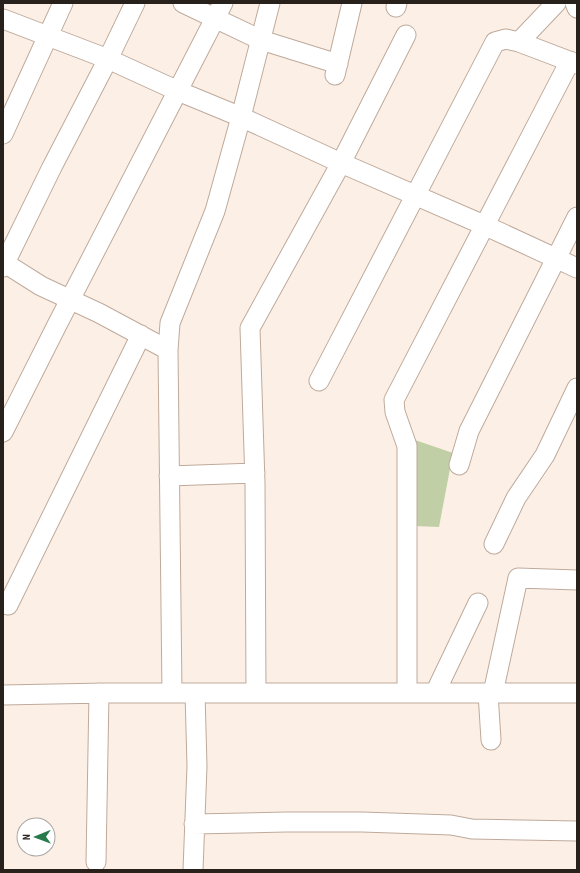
<svg xmlns="http://www.w3.org/2000/svg" width="580" height="873" font-family="'Sofia Sans Condensed',sans-serif">
<style>
.green{fill:#c0cfa5}
.lines{fill:none;stroke-linecap:round;stroke-linejoin:round}
.minor-casing{stroke:#beaa9c;stroke-width:21}
.minor{stroke:#fff;stroke-width:19}
</style>
<rect width="100%" height="100%" fill="#fcf0e6"/>
<!-- green -->
<path class="green" d="M412 439 453 453 439 527 413 526Z"/>
<g class="lines">
<defs>
<path id="minor" d="M183 3 261 40 338 64
M575 3 577 8
M396 7 397 3
M3 19 108 59 178 91 241 117 341 163 486 226 577 268
M519 42 556 3
M335 75 352 3
M3 134 63 3
M3 262 41 286 99 313 168 350
M3 267 52 167 108 59 135 3
M319 381 495 42 506 39 519 42 577 64
M3 432 57 325 223 3
M459 465 469 431 577 217
M169 476 255 473
M494 544 516 498 545 455 577 388
M3 604 8 605 141 335
M172 693 168 350 170 323 215 211 241 117 270 3
M256 693 255 483 250 328 341 163 406 35
M407 693V446L395 412 394 400 570 61
M435 693 478 603
M488 693 491 740
M493 693 518 578 577 580
M3 695 105 693H577
M194 824 286 822H362L451 825 472 829 577 831
M96 862 99 693
M193 870 197 766 195 693"/>
</defs>
<!-- minor casing -->
<use href="#minor" class="minor-casing"/>
<!-- minor -->
<use href="#minor" class="minor"/>
</g>
<!-- border -->
<rect width="580" height="873" fill="none" stroke="#28211b" stroke-width="8"/>
<!-- north arrow -->
<g transform="translate(36 837) rotate(269)"><circle r="19" fill="#ffffff" stroke="#a9a6a4"/>
<path d="M0-3L7 15L0 10L-7 15Z" fill="#277a4c"/>
<text y="-6" font-size="11" font-weight="bold" text-anchor="middle" fill="#28211b">N</text>
</g>
</svg>
